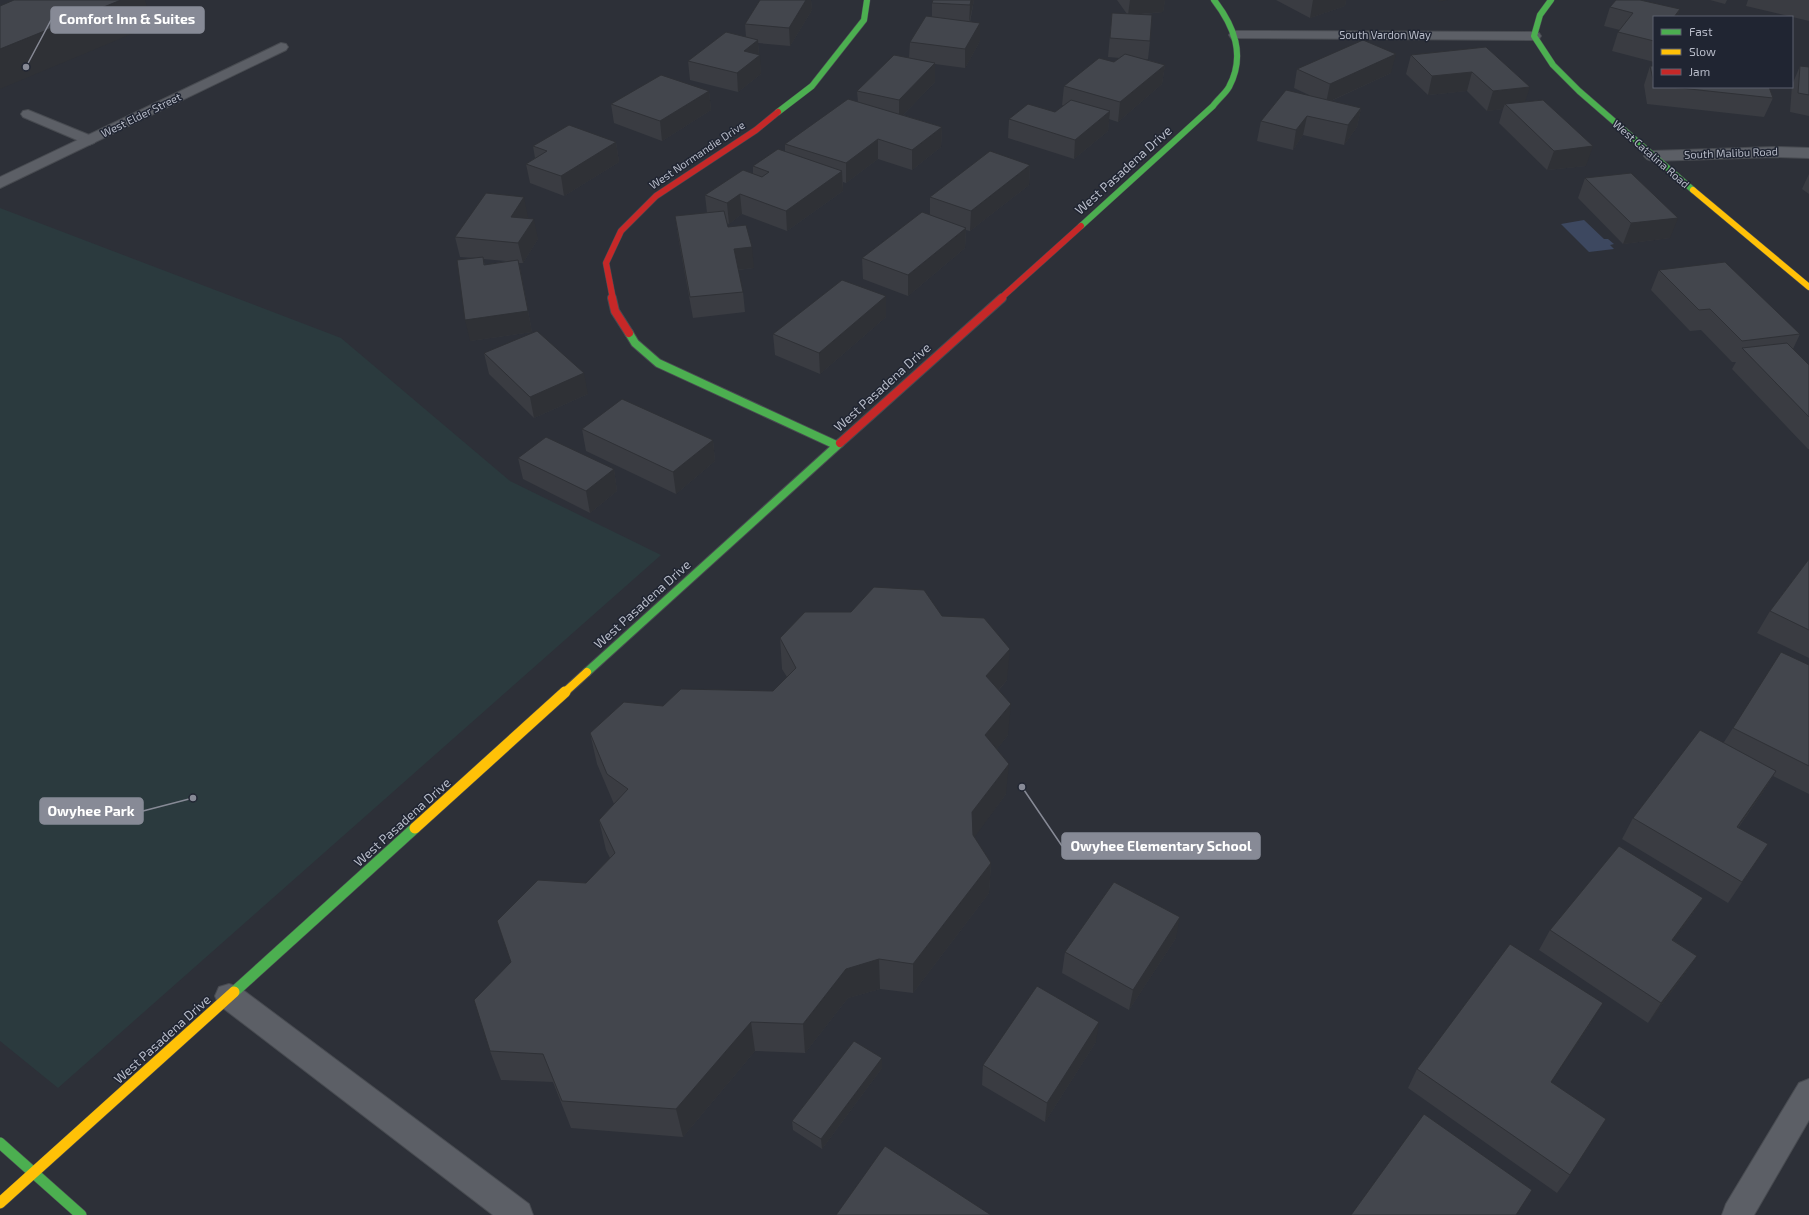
<svg xmlns="http://www.w3.org/2000/svg" width="1809" height="1215" font-family="'Exo 2',sans-serif">
<style>
.green{fill:#2b3a3e}
.water{fill:#3d4860}
.lines{fill:none;stroke-linecap:round;stroke-linejoin:round}
.lane-casing{stroke:#484b51;stroke-width:2}
.street-casing{stroke:#484b51;stroke-width:2}
.fast-far2-casing{stroke:#484b51;stroke-width:7}
.fast-far1-casing{stroke:#484b51;stroke-width:10}
.fast-casing{stroke:#484b51;stroke-width:12}
.slow-far2-casing{stroke:#484b51;stroke-width:7}
.slow-far1-casing{stroke:#484b51;stroke-width:10}
.slow-casing{stroke:#484b51;stroke-width:12}
.jam-far1-casing{stroke:#484b51;stroke-width:7}
.jam-casing{stroke:#484b51;stroke-width:10}
.lane{fill:#5c5f66;fill-rule:evenodd}
.street{fill:#5c5f66;fill-rule:evenodd}
.fast-far2{stroke:#4caf50;stroke-width:6}
.fast-far1{stroke:#4caf50;stroke-width:8}
.fast{stroke:#4caf50;stroke-width:11}
.slow-far2{stroke:#ffc107;stroke-width:6}
.slow-far1{stroke:#ffc107;stroke-width:8}
.slow{stroke:#ffc107;stroke-width:11}
.jam-far1{stroke:#c62828;stroke-width:6}
.jam{stroke:#c62828;stroke-width:8}
.wall{fill:#3a3c42;fill-rule:evenodd}
.shaded-wall{fill:#2f3136}
.building{fill:#43464d;stroke:#2f3136}
.labels{text-anchor:middle;stroke-width:3;stroke-linejoin:round;paint-order:stroke}
.far-street-label{font-size:11px;fill:#b7bbc8;stroke:#202532}
.street-label{font-size:13px;fill:#b7bbc8;stroke:#202532}
.leader{fill:none;stroke:#878a96;stroke-width:1.5}
.callout-dot{fill:#878a96;stroke:#202532;stroke-width:1.5}
.callout{fill:#878a96;stroke:#878a96;stroke-width:1.5}
.callout-label{font-size:14px;text-anchor:middle;font-weight:bold;fill:#fff}
</style>
<rect width="100%" height="100%" fill="#2d3038"/>
<!-- green -->
<path class="green" d="M0 208 341 338 510 481 661 555 58 1088 0 1041Z"/>
<!-- water -->
<path class="water" d="M1584 220 1604 239H1608L1614 244 1610 245 1614 249 1589 252 1561 224Z"/>
<g class="lines">
<defs>
<path id="lane" d="M28 110 94 137 97 140 94 143 89 145 84 143 23 117 21 114 23 111Z
M229 984 239 987 529 1204 533 1215H493L219 1005 215 996 219 987Z"/>
<path id="street" d="M1236 31 1534 32 1539 33 1541 36 1539 39 1534 40 1231 38 1229 35 1231 32Z
M281 43 286 44 288 47 286 50 0 188V177Z
M1775 147 1809 148V158L1775 157 1652 161 1647 159 1644 156 1647 153 1652 151Z
M1809 1079V1120L1754 1215H1722L1726 1204 1799 1083Z"/>
<path id="fast-far2" d="M1551 0 1540 15 1534 36 1553 65 1579 91 1693 190
M778 112 812 86 864 20 867 0
M1081 226 1213 106C1218 99 1225 94 1229 87 1246 55 1234 26 1214 0"/>
<path id="fast-far1" d="M629 333 635 343 658 363 836 445
M587 672 840 443"/>
<path id="fast" d="M234 992 415 828
M0 1143 81 1215"/>
<path id="slow-far2" d="M1693 190 1809 287"/>
<path id="slow-far1" d="M564 693 587 672"/>
<path id="slow" d="M415 828 565 692
M0 1203 234 992"/>
<path id="jam-far1" d="M613 299 606 263 621 231 656 196 756 130 778 112
M1000 299 1081 226"/>
<path id="jam" d="M612 298 615 311 629 333
M840 443 1002 298"/>
</defs>
<!-- lane casing -->
<use href="#lane" class="lane-casing"/>
<!-- street casing -->
<use href="#street" class="street-casing"/>
<!-- fast-far2 casing -->
<use href="#fast-far2" class="fast-far2-casing"/>
<!-- fast-far1 casing -->
<use href="#fast-far1" class="fast-far1-casing"/>
<!-- fast casing -->
<use href="#fast" class="fast-casing"/>
<!-- slow-far2 casing -->
<use href="#slow-far2" class="slow-far2-casing"/>
<!-- slow-far1 casing -->
<use href="#slow-far1" class="slow-far1-casing"/>
<!-- slow casing -->
<use href="#slow" class="slow-casing"/>
<!-- jam-far1 casing -->
<use href="#jam-far1" class="jam-far1-casing"/>
<!-- jam casing -->
<use href="#jam" class="jam-casing"/>
<!-- lane -->
<use href="#lane" class="lane"/>
<!-- street -->
<use href="#street" class="street"/>
<!-- fast-far2 -->
<use href="#fast-far2" class="fast-far2"/>
<!-- fast-far1 -->
<use href="#fast-far1" class="fast-far1"/>
<!-- fast -->
<use href="#fast" class="fast"/>
<!-- slow-far2 -->
<use href="#slow-far2" class="slow-far2"/>
<!-- slow-far1 -->
<use href="#slow-far1" class="slow-far1"/>
<!-- slow -->
<use href="#slow" class="slow"/>
<!-- jam-far1 -->
<use href="#jam-far1" class="jam-far1"/>
<!-- jam -->
<use href="#jam" class="jam"/>
</g>
<!-- wall -->
<path class="wall" d="M760 0H811L812 10 790 46 758 43 761 74 738 92 690 80 688 61 746 37 745 24Z
M933 0H974L970 22 980 41 965 68 935 64V82L903 115 942 127 941 147 912 170 878 159 846 183 843 182V191L787 231 742 214 729 224 727 223 728 227 754 268 738 270 743 292 745 312 693 318 678 236 675 216 707 213 705 195 753 174V166L785 151V144L858 102 857 91 909 58 910 42 932 17V3Z
M1117 0H1165L1163 12 1136 15 1150 41 1148 59H1145L1165 65 1162 84 1118 122 1109 119 1108 131 1074 159 1008 138 1009 119 1055 112 1064 106 1062 105 1064 86 1114 62 1120 58 1108 57 1112 13 1127 14Z
M1276 0H1346L1345 6 1310 18Z
M1710 0H1727L1725 4Z
M1748 0H1809V21L1746 6Z
M1610 7 1680 9 1677 17H1654V62L1612 51 1618 32 1620 30 1604 26Z
M1486 47 1525 102 1586 166 1547 170 1499 123 1503 109 1487 111 1467 91 1428 95 1406 74 1411 55Z
M1650 66H1654V87H1769L1773 98 1764 117 1647 104 1644 85Z
M1800 66 1809 67V116L1790 112 1792 85Z
M1297 69 1391 73 1331 101 1361 108 1357 127 1344 145 1303 135 1293 150 1257 141 1261 121 1309 95 1294 88Z
M709 91 711 110 662 141 614 123 611 104Z
M616 142 619 162 564 196 530 183 526 164 535 158 533 146Z
M1030 165 1029 185 970 231 966 230 965 248 908 296 863 279 862 258 930 215V197Z
M1809 174V194L1802 189Z
M1585 178 1670 238 1623 244 1578 198Z
M528 217V218L538 239 523 263H519L532 332 470 341 474 258 460 257 455 237ZM483 259 506 261 485 265Z
M1659 270 1800 334 1793 349 1809 365V449H1808L1732 369 1736 362H1732L1701 330 1690 331 1651 290Z
M886 296V317L820 374 775 355 773 334Z
M484 353 588 394 534 418 489 374Z
M582 429 713 440 715 461 676 494 586 451Z
M518 458 614 469 617 491 590 513 523 479Z
M1809 559V658L1757 633 1770 611Z
M942 616 1007 680 999 690 1008 735 997 749 1006 794 974 837 991 863 989 893 913 993 880 989 848 998 805 1053 755 1051 683 1137 571 1128 553 1082 501 1080 490 1051 511 962 497 921 586 883 610 858 606 850 599 820 614 804 597 764 590 733 663 706 773 691 787 677 782 669 780 638Z
M1809 665V794L1773 776 1763 792 1738 828 1768 844 1728 903 1622 839 1633 818 1724 742 1733 728Z
M1703 898 1689 919 1673 940 1697 956 1683 976 1648 1023 1539 950 1550 930Z
M1176 938 1129 1010 1062 973 1065 952Z
M1591 1023 1551 1082 1570 1175 1557 1193 1408 1088 1417 1069Z
M1096 1042 1045 1122 982 1085 983 1065Z
M882 1068 822 1149 793 1130 792 1121Z"/>
<!-- shaded-wall -->
<path class="shaded-wall" d="M121 0H145L153 25 0 89V49Z
M806 0H811L812 10 790 46 789 28Z
M971 0H974L969 23 970 5Z
M1130 0H1165L1163 12 1128 15Z
M1313 0H1346L1345 6 1310 18Z
M1439 0H1448L1438 2Z
M1680 9 1677 17H1674Z
M980 23V41L965 68V49Z
M758 40 759 56 760 55 761 74 738 92 737 73 744 51Z
M1396 54 1391 73 1326 103 1330 84Z
M935 63V82L899 119V100Z
M1165 65 1162 84 1118 122 1120 102Z
M1472 72 1467 91 1428 95 1432 76Z
M1530 87 1524 106 1505 104 1503 109 1487 111 1493 91Z
M709 91 711 110 662 141 660 121Z
M1361 108 1357 127 1344 145 1348 125Z
M1110 111 1108 131 1074 159 1075 140Z
M1307 116 1303 135 1293 150 1296 130Z
M942 127 941 147 912 170V150Z
M878 139V159L846 183V163Z
M616 142 619 162 564 196 561 176Z
M1593 146 1586 166 1547 170 1554 151Z
M1030 165 1029 185 970 231 971 211Z
M842 171 843 191 787 231 786 211Z
M740 194 742 214 729 224 727 203Z
M524 197 528 217 515 237 511 217Z
M1678 218 1670 238 1623 244 1631 223Z
M534 219 538 239 523 263 518 243Z
M966 228 965 248 908 296V275Z
M752 247 754 268 736 270 734 249Z
M518 260 532 332 470 341 465 320Z
M886 296V317L820 374 819 353Z
M584 373 588 394 534 418 530 397Z
M713 440 715 461 676 494 673 472Z
M614 469 617 491 590 513 586 491Z
M1010 649 1007 680 984 707 986 676Z
M1011 704 1008 735 984 766 985 735Z
M1009 764 1006 794 971 842 972 812Z
M1776 771 1763 792 1723 848 1737 827Z
M991 863 989 893 913 993V964Z
M1703 898 1689 919 1659 960 1672 940Z
M1180 917 1176 938 1129 1010 1133 990Z
M1697 956 1683 976 1648 1023 1661 1003Z
M879 959 880 989 848 998 805 1053 803 1024 846 969Z
M1603 1003 1591 1023 1539 1101 1551 1082Z
M751 1022 755 1051 683 1137 676 1109Z
M1099 1022 1096 1042 1045 1122 1047 1103Z
M882 1058V1068L822 1149 821 1139Z"/>
<!-- building -->
<path class="building" d="M14 0H121L0 49V6Z
M760 0H806L789 28 745 24Z
M933 0H971L970 5 932 3Z
M1616 0H1640L1680 9 1674 17H1654V41L1618 32 1633 13 1610 7Z
M1112 13 1152 15 1150 41 1110 38Z
M926 16 980 23 965 49 910 42Z
M726 32 758 40 744 51 760 55 737 73 688 61Z
M1363 40 1396 54 1330 84 1297 69Z
M1486 47 1530 87 1493 91 1472 72 1432 76 1411 55Z
M1125 54 1165 65 1120 102 1064 86 1099 58 1114 62Z
M894 55 935 63 899 100 857 91Z
M1650 66H1654V84Z
M1800 66 1809 67V95L1798 93Z
M661 75 709 91 660 121 611 104Z
M1671 87H1769L1773 98Z
M1286 90 1361 108 1348 125 1307 116 1296 130 1261 121Z
M848 99 942 127 912 150 878 139 846 163 785 144Z
M1071 100 1110 111 1075 140 1009 119 1028 104 1055 112Z
M1543 100 1593 146 1554 151 1505 104Z
M569 125 616 142 561 176 526 164 547 151 533 146Z
M778 149 842 171 786 211 740 194 727 203 705 195 743 170 762 177 769 172 753 166Z
M990 151 1030 165 971 211 930 197Z
M1631 173 1678 218 1631 223 1585 178Z
M486 193 524 197 511 217 534 219 518 243 455 237Z
M724 211 728 227 746 225 752 247 734 249 743 292 690 297 675 216Z
M922 212 966 228 908 275 862 258Z
M483 257 484 265 518 260 528 311 465 320 457 260Z
M1725 262 1800 334 1742 341 1710 309 1699 310 1659 270Z
M842 280 886 296 819 353 773 334Z
M537 331 584 373 530 397 484 353Z
M1787 343 1809 365V417L1742 348Z
M622 399 713 440 673 472 582 429Z
M546 437 614 469 586 491 518 458Z
M1809 559V630L1770 611Z
M874 587 924 590 942 616 984 618 1010 649 986 676 1011 704 985 735 1009 764 972 812 973 835 991 863 913 964 879 959 846 969 803 1024 751 1022 676 1109 562 1101 543 1054 490 1051 474 1000 511 962 497 921 538 880 586 883 615 853 599 820 628 789 607 774 590 733 624 702 663 706 681 689 773 691 796 668 780 638 805 612H851Z
M1781 652 1809 665V766L1733 728Z
M1700 730 1776 771 1737 827 1768 844 1742 882 1633 818Z
M1619 846 1703 898 1672 940 1697 956 1661 1003 1550 930Z
M1114 882 1180 917 1133 990 1065 952Z
M1510 944 1603 1003 1551 1082 1606 1119 1570 1175 1417 1069Z
M1037 986 1099 1022 1047 1103 983 1065Z
M854 1041 882 1058 821 1139 792 1121Z
M1424 1114 1532 1190 1516 1215H1351Z
M885 1146 991 1215H836Z"/>
<g class="labels">
<!-- far-street labels -->
<g class="far-street-label">
<text x="1385" y="39">South Vardon Way</text>
<text transform="translate(141 115) rotate(-26)" y="4">West Elder Street</text>
<text transform="translate(1731 153) rotate(-2)" y="4">South Malibu Road</text>
<text transform="translate(1651 154) rotate(41)" y="4">West Catalina Road</text>
<text transform="translate(697 155) rotate(-34)" y="4">West Normandie Drive</text>
</g>
<!-- street labels -->
<g class="street-label">
<text transform="translate(1123 170) rotate(-42)" y="5">West Pasadena Drive</text>
<text transform="translate(882 387) rotate(-42)" y="5">West Pasadena Drive</text>
<text transform="translate(642 604) rotate(-42)" y="5">West Pasadena Drive</text>
<text transform="translate(402 822) rotate(-42)" y="5">West Pasadena Drive</text>
<text transform="translate(162 1039) rotate(-42)" y="5">West Pasadena Drive</text>
</g>
</g>
<!-- callouts -->
<path class="leader" d="M26 67L51 20M193 798L143 811M1022 787L1062 846"/>
<g class="callout-dot">
<circle cx="26" cy="67" r="4"/>
<circle cx="193" cy="798" r="4"/>
<circle cx="1022" cy="787" r="4"/>
</g>
<g class="callout">
<rect x="51" y="7" width="153" height="26" rx="4"/>
<rect x="40" y="798" width="103" height="26" rx="4"/>
<rect x="1062" y="833" width="198" height="26" rx="4"/>
</g>
<g class="callout-label">
<text x="127" y="24">Comfort Inn &amp; Suites</text>
<text x="91" y="816">Owyhee Park</text>
<text x="1161" y="851">Owyhee Elementary School</text>
</g>
<!-- legend -->
<rect x="1653" y="16" width="140" height="72" fill="#202532" stroke="#5c616e"/>
<rect x="1661" y="29" width="20" height="6" fill="#4caf50" stroke="#5c616e"/>
<text x="1689" y="36" font-size="12" fill="#b7bbc8">Fast</text>
<rect x="1661" y="49" width="20" height="6" fill="#ffc107" stroke="#5c616e"/>
<text x="1689" y="56" font-size="12" fill="#b7bbc8">Slow</text>
<rect x="1661" y="69" width="20" height="6" fill="#c62828" stroke="#5c616e"/>
<text x="1689" y="76" font-size="12" fill="#b7bbc8">Jam</text>
</svg>
